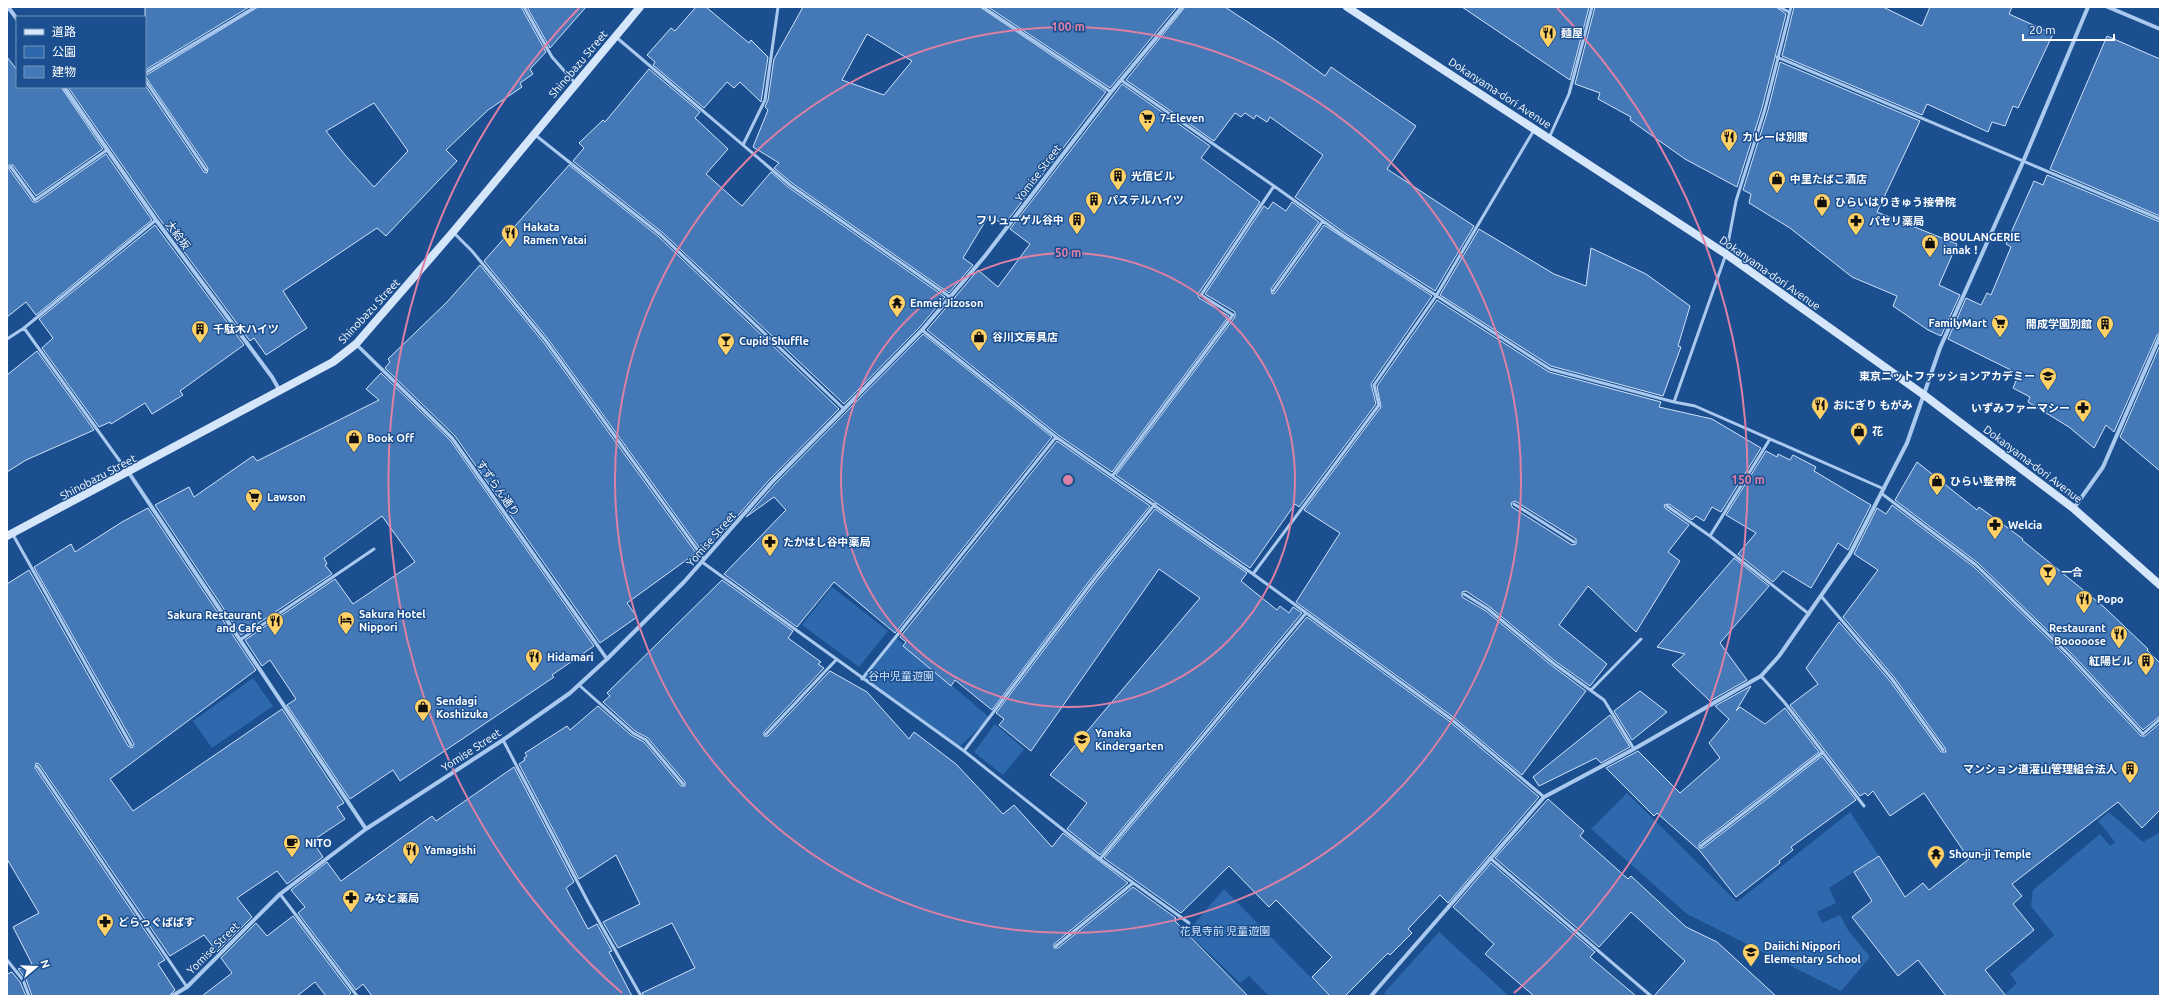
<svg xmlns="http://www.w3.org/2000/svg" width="2167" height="1003" font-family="Ubuntu,'Noto Sans JP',sans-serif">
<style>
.green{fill:#2e69ad}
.building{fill:#4478b7;stroke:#cfe3fa;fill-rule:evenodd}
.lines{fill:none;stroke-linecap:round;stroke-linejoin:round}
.service{stroke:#a9c9ee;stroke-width:3}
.pedestrian{stroke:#a9c9ee;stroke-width:3.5}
.minor{stroke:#a9c9ee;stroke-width:4}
.secondary{stroke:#d6e6fa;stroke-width:8}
.ring{fill:none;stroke:#dd80a5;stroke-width:2}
.labels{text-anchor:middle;stroke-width:3;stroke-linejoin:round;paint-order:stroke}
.poi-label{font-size:11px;font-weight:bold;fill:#fff;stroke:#1b4f8f;text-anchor:start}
.street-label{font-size:11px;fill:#fff;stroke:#1b4f8f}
.park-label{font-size:11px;fill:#cfe3fa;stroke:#1b4f8f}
.centre{fill:#dd80a5;stroke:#1b4f8f;stroke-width:2}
.ring-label{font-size:12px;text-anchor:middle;font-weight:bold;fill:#dd80a5;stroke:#1b4f8f;stroke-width:3;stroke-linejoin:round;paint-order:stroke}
</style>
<rect width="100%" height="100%" fill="#1b4f8f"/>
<!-- green -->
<path class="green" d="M832 587 888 631 859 667 802 625Z
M895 637 990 718 959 747 862 679Z
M253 678 273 706 212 748 193 721Z
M995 724 1024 749 1003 775 974 752Z
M1627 793 1737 902 1850 812 1879 856 1829 888 1836 903 1817 912 1822 923 1840 915 1848 930 1870 957 1841 991 1687 914 1591 829Z
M2109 812 2143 842 2160 832V996H2003L2017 983 2010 974 2054 935 2031 906 2033 890 2100 834 2110 846 2115 842 2098 821Z
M1224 889 1329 996H1269L1249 976 1240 983 1187 932Z
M1439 932 1509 996H1387L1384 993Z"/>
<!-- building -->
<path class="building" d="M145 7H249L145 70Z
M258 7H521L546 52 530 69 533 74 520 83 522 87 488 110 446 150 457 161 386 236 377 228 283 291 307 328 266 355 254 338 250 341 159 218 68 87H145V85L204 172 207 173 208 168 145 76ZM374 103 408 151 374 187 345 155 326 131Z
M527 7H586L550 48Z
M696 7H706L749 43 751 40 768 57 761 102 740 82 734 88 727 82 704 108 653 65 655 62 647 55 671 28 675 31Z
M803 7H980L1106 92 1004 225 989 215 963 258 973 265 949 293 792 183 774 168 779 163 753 147 768 110 765 107 768 100 774 59ZM867 34 912 61 884 95 842 80Z
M988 7H1177L1110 88Z
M1185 7H1225L1278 42 1325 76 1331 67 1416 126 1387 169 1474 226 1435 291 1346 234 1295 197 1323 155 1270 117 1267 122 1256 115 1254 119 1245 113 1241 117 1235 113 1214 141 1126 80Z
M1462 7H1589L1570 80Z
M1595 7H1776L1786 14 1762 108 1737 187 1685 159 1630 120 1631 117 1598 99 1600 93 1575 84Z
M1794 7H1883L1922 26 1930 7H2012L2009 14 2053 34 2018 108 2013 106 2005 126 1992 122 1988 132 1927 104 1922 115 1782 56Z
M2107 36 2160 59V216L2050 169Z
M7 57 17 70V87H61L103 149 36 196 13 165H9V169L33 202H37L106 154 152 220 36 315 26 302 7 317Z
M1780 62 1920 121 1877 212 1957 244 1939 285 1960 295 1941 336 1928 330 1893 306 1897 296 1852 277 1790 228 1749 203 1751 194 1743 190 1768 110Z
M649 69 700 112 695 118 728 149 706 174 742 206 771 172 788 187 945 297 919 328 844 404 663 233 573 161 584 148 579 143 603 120 605 122Z
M1122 84 1210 146 1201 158 1260 202 1198 294 1199 298 1229 316 1112 472 1058 435 927 330 978 270 998 287 1030 244 1010 229Z
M569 165 659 237 839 409 769 480 720 536 701 550 548 339 484 261Z
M2047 175 2160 222V333L2157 335 2114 432 2106 425 2094 448 2069 427 2028 402 2030 397 2013 388 2019 374 1948 339 1966 298 1981 305 1987 293 1991 295 2011 247 2006 244 2034 181 2043 185Z
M1273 202 1286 211 1292 202 1319 222 1271 289 1272 294 1275 293 1324 225 1432 296 1371 384 1376 404 1299 507 1295 504 1250 568 1116 475 1235 317V312L1205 294 1264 206 1268 209Z
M155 225 244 345 180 391 183 395 152 414 145 403 111 424 110 422 99 427 42 348 53 338 39 319Z
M1479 229 1554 274 1586 286 1591 248 1646 274 1690 306 1678 346 1681 347 1663 396 1551 366 1440 295Z
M480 265 544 343 696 553 627 603 637 617 600 643 455 436 385 368 390 362 388 359 447 302Z
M1437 300 1549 372 1661 402 1659 407 1712 419 1761 448 1721 512 1712 507 1704 521 1696 516 1692 520 1669 504 1664 505 1665 508 1689 525 1668 552 1680 561 1636 632 1588 586 1559 625 1607 664 1590 686 1555 661 1490 607 1466 591 1462 592V597L1486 611 1551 665 1586 691 1522 775 1453 717 1296 602 1340 533 1304 510 1381 407 1377 386ZM1515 501 1576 539V544L1572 545 1512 507 1511 503Z
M923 334 1052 437 895 633 834 582 797 627 724 574 786 510 774 497 746 517 775 484Z
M2160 345V471L2120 437Z
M37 351 94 430 26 460 7 472V375Z
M381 373 450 440 594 646 552 675 554 677 400 781 393 770 350 799 287 705 296 699 270 660 262 666 245 640 335 579 353 604 415 562 382 516 324 558 327 564 325 565 332 574 241 635 155 505 189 487 194 497 253 456 257 461 379 400 366 389Z
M1057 441 1150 506 1090 580 992 710 955 680 951 686 903 646 906 642 900 637Z
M1766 451 1777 457 1778 454 1790 460 1793 455 1816 467 1814 471 1871 505 1848 550 1838 543 1811 588 1783 571 1773 582 1738 554 1756 533 1726 515Z
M1917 462 1977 510 1979 507 2023 539 2022 540 2104 607 2148 649 2147 650 2160 663V716L2143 730 2071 653 1978 563 1895 500Z
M1892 505 1974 567 2067 657 2141 736H2145L2160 723V810L2142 828 2118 802 2012 884 2022 896 2013 904 2034 930 1985 970 2006 996H1946L1918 960 1898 976 1852 917 1872 901 1854 872 1879 856 1905 897 1923 883 1929 890 1969 859 1924 793 1890 816 1873 791 1868 796 1865 793 1860 796 1790 705 1818 684 1806 668 1839 622 1890 681 1941 752H1946L1945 748 1894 677 1843 617 1878 570 1854 554 1877 508 1886 514Z
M148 508 256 670 110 779 133 811 282 709 344 803 337 807 345 819 312 841 323 857 287 884 277 871 237 898 252 917 217 952 204 935 170 956 39 764 36 763 35 768 165 960 158 964 175 990 169 996H32L26 979 18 969 32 964 13 927 39 913 7 859V584L29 570 128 746 132 748 134 744 34 567 71 544 75 552 122 522Z
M1155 509 1247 573 1241 581 1277 610 1280 606 1289 613 1293 607 1302 613 1100 855 1067 829 1087 803 1050 775 1200 598 1159 569 1031 751 999 725 1004 719 996 713 1094 584Z
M1734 558 1769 586 1720 643 1747 680 1710 701 1672 665 1685 654 1657 647Z
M722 580 793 631 788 638 821 662 818 664 824 668 764 732V736H768L830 671 867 692 909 739 914 732 956 764 1003 814 1014 805 1052 847 1063 833 1128 883 1054 944V948H1058L1133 887 1176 918 1174 920 1248 996H644L642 993 695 968 672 923 618 948 603 922 640 904 616 855 579 879 519 764 525 760 524 758 527 756 525 753 567 726 570 730 598 706 631 735 644 742 681 786H685V782L648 738 635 731 603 702 610 696 607 693Z
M1307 617 1449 721 1539 797 1448 903 1440 895 1408 929 1412 933 1390 955 1388 953 1345 996H1330L1312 977 1332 957 1276 900 1269 907 1229 866 1181 913 1104 858Z
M1751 686 1736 711 1740 707 1765 724 1785 708 1819 752 1699 844V848H1703L1822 756 1856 800 1791 847 1793 850 1779 861 1780 863 1736 897 1700 851 1657 813 1654 816 1606 768 1638 751 1680 793 1720 758 1709 743 1729 719 1715 706Z
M1640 691 1667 712 1632 740 1614 711Z
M1610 715 1630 747 1601 763 1596 758 1539 786 1533 777Z
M514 767 574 882 566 888 588 929 597 924 612 951 609 952 632 996H372L363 984 356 990 298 913 305 907 291 890 327 862 341 881 432 816 436 821Z
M1548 799 1584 831 1580 836 1628 879 1631 876 1686 927 1717 942 1776 996H1654L1685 961 1631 912 1599 947 1495 858Z
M1491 863 1595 952 1590 957 1636 996H1534L1485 954 1494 944 1453 907Z
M293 916 351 993 348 996H326L315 982 297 996H202L232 973 221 958 256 923 267 936Z
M12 972 20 982 26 996H7V974Z"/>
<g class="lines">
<!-- service -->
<path class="service" d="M524 7 552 57 575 83
M983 7 1111 92
M1779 7 1789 12
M616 37 790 185 950 297
M1777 57 2160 219
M145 73 255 7
M145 80 206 170
M1121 80 1274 186 1344 236 1550 369 1674 402 1695 406 1884 489
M534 134 661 235 844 409
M1549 138 1569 94 1592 7
M743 145 765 100 778 7
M11 167 35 200 107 150
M454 233 472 251 546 341 704 559
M1273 291 1323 221
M24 328 127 471
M922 330 1056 437 1253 574 1451 719 1544 797
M7 339 24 328 156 220
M1674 402 1726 254 1736 201 1765 109 1791 7
M1770 439 1710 536 1809 614
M1113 475 1233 315 1201 295 1274 186
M1881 493 1976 565 2069 655 2143 734 2160 719
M1514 504 1574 542
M1667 506 1710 536
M12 533 131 745
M702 562 964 751 1100 859 1189 923
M1253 574 1379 405 1374 385 1436 296 1534 130
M1464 594 1488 609 1553 663 1604 700 1634 749
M1821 596 1892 679 1943 750
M240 640 374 549
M1761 676 1785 703 1864 806
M862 679 1056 437
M579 685 633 733 646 740 683 784
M1591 690 1641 639
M766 734 836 660
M503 740 588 902 641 996
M964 751 1092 582 1155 504
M37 766 187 987
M1701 846 1823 752
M1490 858 1651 996
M1100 859 1306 613
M280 894 357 996
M1056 946 1133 883
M7 960 23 980 29 996"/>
<!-- pedestrian -->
<path class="pedestrian" d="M356 344 452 438 607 659"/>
<!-- minor -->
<path class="minor" d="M8 7 17 19
M2108 7 2160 29
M64 87 156 220 272 377 280 391
M129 473 366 829
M2074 508 2103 467 2160 336
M172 996 187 987 280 894 366 829 503 740 570 693 607 659 684 582 772 482 922 330 985 256 1111 92 1182 7
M1371 996 1544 797 1634 749 1738 689 1761 676 1779 656 1850 554 1907 443 1940 348 2023 162 2088 7"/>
<!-- secondary -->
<path class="secondary" d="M1347 7 1726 254 1924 395 2073 508 2160 585
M7 536 333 362 356 344 453 232 640 7"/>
</g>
<!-- distance rings -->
<g class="ring">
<circle cx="1068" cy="480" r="227"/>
<circle cx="1068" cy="480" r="453"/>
<path d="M622 993A680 680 0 0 1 579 8M1557 8A680 680 0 0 1 1514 993"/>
</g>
<!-- icons -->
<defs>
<symbol id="restaurant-pin" viewBox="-11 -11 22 30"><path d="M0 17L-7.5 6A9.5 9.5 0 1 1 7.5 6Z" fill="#ffd166" stroke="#1b4f8f"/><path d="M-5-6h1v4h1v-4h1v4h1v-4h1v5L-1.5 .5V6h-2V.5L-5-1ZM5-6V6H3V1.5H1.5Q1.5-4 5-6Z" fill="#111"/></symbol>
<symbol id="supermarket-pin" viewBox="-11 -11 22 30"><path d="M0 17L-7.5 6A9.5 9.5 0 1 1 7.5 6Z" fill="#ffd166" stroke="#1b4f8f"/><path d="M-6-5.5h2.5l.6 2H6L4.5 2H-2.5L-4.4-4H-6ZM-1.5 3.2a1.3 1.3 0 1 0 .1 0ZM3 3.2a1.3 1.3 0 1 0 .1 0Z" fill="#111"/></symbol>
<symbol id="building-pin" viewBox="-11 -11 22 30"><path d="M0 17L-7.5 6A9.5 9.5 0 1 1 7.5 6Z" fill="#ffd166" stroke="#1b4f8f"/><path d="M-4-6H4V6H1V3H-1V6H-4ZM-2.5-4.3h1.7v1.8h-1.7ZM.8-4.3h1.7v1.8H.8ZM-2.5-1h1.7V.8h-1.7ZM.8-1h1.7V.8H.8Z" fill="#111"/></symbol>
<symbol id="shop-pin" viewBox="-11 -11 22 30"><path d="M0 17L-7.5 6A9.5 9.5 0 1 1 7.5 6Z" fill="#ffd166" stroke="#1b4f8f"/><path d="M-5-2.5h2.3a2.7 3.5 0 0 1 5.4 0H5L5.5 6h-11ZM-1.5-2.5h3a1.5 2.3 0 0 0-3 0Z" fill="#111"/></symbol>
<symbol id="pharmacy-pin" viewBox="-11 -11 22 30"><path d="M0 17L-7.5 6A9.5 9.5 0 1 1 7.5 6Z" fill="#ffd166" stroke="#1b4f8f"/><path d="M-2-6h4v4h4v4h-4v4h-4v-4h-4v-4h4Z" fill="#111"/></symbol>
<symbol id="temple-pin" viewBox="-11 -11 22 30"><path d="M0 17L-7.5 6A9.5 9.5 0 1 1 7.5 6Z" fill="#ffd166" stroke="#1b4f8f"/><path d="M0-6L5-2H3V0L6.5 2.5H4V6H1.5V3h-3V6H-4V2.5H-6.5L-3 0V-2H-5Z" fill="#111"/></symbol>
<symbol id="bar-pin" viewBox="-11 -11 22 30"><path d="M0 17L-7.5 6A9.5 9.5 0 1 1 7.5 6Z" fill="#ffd166" stroke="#1b4f8f"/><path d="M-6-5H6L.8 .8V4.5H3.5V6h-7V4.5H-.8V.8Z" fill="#111"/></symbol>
<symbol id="university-pin" viewBox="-11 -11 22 30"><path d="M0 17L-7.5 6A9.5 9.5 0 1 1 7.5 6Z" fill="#ffd166" stroke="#1b4f8f"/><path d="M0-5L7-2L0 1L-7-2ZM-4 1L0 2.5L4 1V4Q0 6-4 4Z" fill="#111"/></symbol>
<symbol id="hotel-pin" viewBox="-11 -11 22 30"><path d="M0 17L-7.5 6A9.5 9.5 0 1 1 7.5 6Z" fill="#ffd166" stroke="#1b4f8f"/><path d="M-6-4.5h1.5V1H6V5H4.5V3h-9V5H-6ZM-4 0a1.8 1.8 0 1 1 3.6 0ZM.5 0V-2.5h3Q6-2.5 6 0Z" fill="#111"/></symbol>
<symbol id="school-pin" viewBox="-11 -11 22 30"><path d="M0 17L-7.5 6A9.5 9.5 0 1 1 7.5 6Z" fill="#ffd166" stroke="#1b4f8f"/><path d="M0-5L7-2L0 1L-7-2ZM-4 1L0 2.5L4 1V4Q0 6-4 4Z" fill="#111"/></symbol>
<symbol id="cafe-pin" viewBox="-11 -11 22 30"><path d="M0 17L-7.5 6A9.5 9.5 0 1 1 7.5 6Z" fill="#ffd166" stroke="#1b4f8f"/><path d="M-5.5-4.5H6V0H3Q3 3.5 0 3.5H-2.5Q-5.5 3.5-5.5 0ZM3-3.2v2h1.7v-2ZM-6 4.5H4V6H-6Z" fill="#111"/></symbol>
</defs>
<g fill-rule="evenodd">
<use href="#restaurant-pin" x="1538" y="23" width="20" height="27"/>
<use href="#supermarket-pin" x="1137" y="108" width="20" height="27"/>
<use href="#restaurant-pin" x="1719" y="127" width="20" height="27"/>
<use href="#building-pin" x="1108" y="166" width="20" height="27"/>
<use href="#shop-pin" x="1767" y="169" width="20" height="27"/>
<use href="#building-pin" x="1084" y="190" width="20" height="27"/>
<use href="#shop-pin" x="1812" y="192" width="20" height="27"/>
<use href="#building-pin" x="1067" y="210" width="20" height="27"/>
<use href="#pharmacy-pin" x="1846" y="211" width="20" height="27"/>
<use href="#restaurant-pin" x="500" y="223" width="20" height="27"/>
<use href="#shop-pin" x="1920" y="233" width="20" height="27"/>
<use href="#temple-pin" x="887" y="293" width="20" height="27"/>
<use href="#supermarket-pin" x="1990" y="313" width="20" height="27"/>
<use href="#building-pin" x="2095" y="314" width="20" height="27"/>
<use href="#building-pin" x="190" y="319" width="20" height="27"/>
<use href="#shop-pin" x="969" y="327" width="20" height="27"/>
<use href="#bar-pin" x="716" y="331" width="20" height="27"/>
<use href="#university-pin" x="2038" y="366" width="20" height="27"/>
<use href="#restaurant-pin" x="1810" y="395" width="20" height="27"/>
<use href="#pharmacy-pin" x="2073" y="398" width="20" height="27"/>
<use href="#shop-pin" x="1849" y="421" width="20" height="27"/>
<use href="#shop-pin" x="344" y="428" width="20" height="27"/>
<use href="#shop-pin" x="1927" y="471" width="20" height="27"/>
<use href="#supermarket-pin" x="244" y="487" width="20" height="27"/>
<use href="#pharmacy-pin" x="1985" y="515" width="20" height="27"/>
<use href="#pharmacy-pin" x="760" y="532" width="20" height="27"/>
<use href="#bar-pin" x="2038" y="562" width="20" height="27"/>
<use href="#restaurant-pin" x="2074" y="589" width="20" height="27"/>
<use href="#hotel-pin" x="336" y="610" width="20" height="27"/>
<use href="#restaurant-pin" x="265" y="611" width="20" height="27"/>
<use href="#restaurant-pin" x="2109" y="624" width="20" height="27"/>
<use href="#restaurant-pin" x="524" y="647" width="20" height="27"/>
<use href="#building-pin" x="2136" y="651" width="20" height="27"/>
<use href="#shop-pin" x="413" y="697" width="20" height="27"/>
<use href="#school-pin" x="1072" y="729" width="20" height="27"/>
<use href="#building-pin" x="2120" y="759" width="20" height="27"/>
<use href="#cafe-pin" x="282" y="833" width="20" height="27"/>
<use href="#restaurant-pin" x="401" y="840" width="20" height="27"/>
<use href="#temple-pin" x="1926" y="844" width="20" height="27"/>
<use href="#pharmacy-pin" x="341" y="888" width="20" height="27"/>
<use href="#pharmacy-pin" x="95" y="912" width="20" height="27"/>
<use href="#school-pin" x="1741" y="942" width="20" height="27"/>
</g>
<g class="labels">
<!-- poi labels -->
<g class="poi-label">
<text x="1561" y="37">麺屋</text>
<text x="1160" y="122">7-Eleven</text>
<text x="1742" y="141">カレーは別腹</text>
<text x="1131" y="180">光信ビル</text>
<text x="1790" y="183">中里たばこ酒店</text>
<text x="1107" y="204">パステルハイツ</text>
<text x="1835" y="206">ひらいはりきゅう接骨院</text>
<text x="1064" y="224" text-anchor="end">フリューゲル谷中</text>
<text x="1869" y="225">パセリ薬局</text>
<text x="523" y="231">Hakata<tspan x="523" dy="13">Ramen Yatai</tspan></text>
<text x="1943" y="241">BOULANGERIE<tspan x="1943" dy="13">ianak！</tspan></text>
<text x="910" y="307">Enmei Jizoson</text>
<text x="1987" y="327" text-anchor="end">FamilyMart</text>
<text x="2092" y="328" text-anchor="end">開成学園別館</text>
<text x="213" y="333">千駄木ハイツ</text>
<text x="992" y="341">谷川文房具店</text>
<text x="739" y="345">Cupid Shuffle</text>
<text x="2035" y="380" text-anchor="end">東京ニットファッションアカデミー</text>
<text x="1833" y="409">おにぎり もがみ</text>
<text x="2070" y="412" text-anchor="end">いずみファーマシー</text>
<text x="1872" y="435">花</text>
<text x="367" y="442">Book Off</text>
<text x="1950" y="485">ひらい整骨院</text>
<text x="267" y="501">Lawson</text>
<text x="2008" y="529">Welcia</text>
<text x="783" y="546">たかはし谷中薬局</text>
<text x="2061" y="576">一合</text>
<text x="2097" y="603">Popo</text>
<text x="359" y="618">Sakura Hotel<tspan x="359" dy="13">Nippori</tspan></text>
<text x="262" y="619" text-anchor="end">Sakura Restaurant<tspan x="262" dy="13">and Cafe</tspan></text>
<text x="2106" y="632" text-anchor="end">Restaurant<tspan x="2106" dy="13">Booooose</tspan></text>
<text x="547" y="661">Hidamari</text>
<text x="2133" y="665" text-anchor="end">紅陽ビル</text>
<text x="436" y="705">Sendagi<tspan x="436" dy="13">Koshizuka</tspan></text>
<text x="1095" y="737">Yanaka<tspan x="1095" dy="13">Kindergarten</tspan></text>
<text x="2117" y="773" text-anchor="end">マンション道灌山管理組合法人</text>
<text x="305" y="847">NITO</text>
<text x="424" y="854">Yamagishi</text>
<text x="1949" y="858">Shoun-ji Temple</text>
<text x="364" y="902">みなと薬局</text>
<text x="118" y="926">どらっぐぱぱす</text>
<text x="1764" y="950">Daiichi Nippori<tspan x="1764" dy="13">Elementary School</tspan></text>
</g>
<!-- street labels -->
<g class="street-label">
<text transform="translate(578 64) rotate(-50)" y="4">Shinobazu Street</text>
<text transform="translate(1500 93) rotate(33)" y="4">Dokanyama-dori Avenue</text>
<text transform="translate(1038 173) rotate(-53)" y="4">Yomise Street</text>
<text transform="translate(178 235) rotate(53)" y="4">大給坂</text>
<text transform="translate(1770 273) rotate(35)" y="4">Dokanyama-dori Avenue</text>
<text transform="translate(369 311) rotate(-47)" y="4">Shinobazu Street</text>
<text transform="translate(2033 464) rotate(37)" y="4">Dokanyama-dori Avenue</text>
<text transform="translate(98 477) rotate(-28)" y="4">Shinobazu Street</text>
<text transform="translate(498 488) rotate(55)" y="4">すずらん通り</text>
<text transform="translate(711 539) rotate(-49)" y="4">Yomise Street</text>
<text transform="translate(471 750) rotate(-33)" y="4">Yomise Street</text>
<text transform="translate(213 948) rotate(-45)" y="4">Yomise Street</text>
</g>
<!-- park labels -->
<g class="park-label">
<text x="901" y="680">谷中児童遊園</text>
<text x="1225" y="935">花見寺前 児童遊園</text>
</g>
</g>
<circle cx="1068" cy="480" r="6" class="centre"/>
<g class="ring-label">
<text x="1068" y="31">100 m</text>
<text x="1068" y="257">50 m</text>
<text x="1748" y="484">150 m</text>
</g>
<!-- border -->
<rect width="2167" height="1003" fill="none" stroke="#ffffff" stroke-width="16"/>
<!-- legend -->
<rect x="16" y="16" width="130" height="72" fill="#1b4f8f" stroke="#7695bc"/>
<rect x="24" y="29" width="20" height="6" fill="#d6e6fa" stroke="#7695bc"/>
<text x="52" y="36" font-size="12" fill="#ffffff">道路</text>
<rect x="24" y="46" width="20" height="12" fill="#2e69ad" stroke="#7695bc"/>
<text x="52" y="56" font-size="12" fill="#ffffff">公園</text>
<rect x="24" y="66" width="20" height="12" fill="#4478b7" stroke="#7695bc"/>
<text x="52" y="76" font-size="12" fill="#ffffff">建物</text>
<!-- north arrow -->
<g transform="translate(36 967) rotate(71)" stroke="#1b4f8f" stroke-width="3" paint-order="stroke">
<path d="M0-3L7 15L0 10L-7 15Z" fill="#ffffff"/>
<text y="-6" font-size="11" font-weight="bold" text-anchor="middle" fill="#ffffff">N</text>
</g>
<!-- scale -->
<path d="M2023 34v6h91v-6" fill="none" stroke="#ffffff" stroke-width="2"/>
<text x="2029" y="34" font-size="12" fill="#ffffff" stroke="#1b4f8f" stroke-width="3" paint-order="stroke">20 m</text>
</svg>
